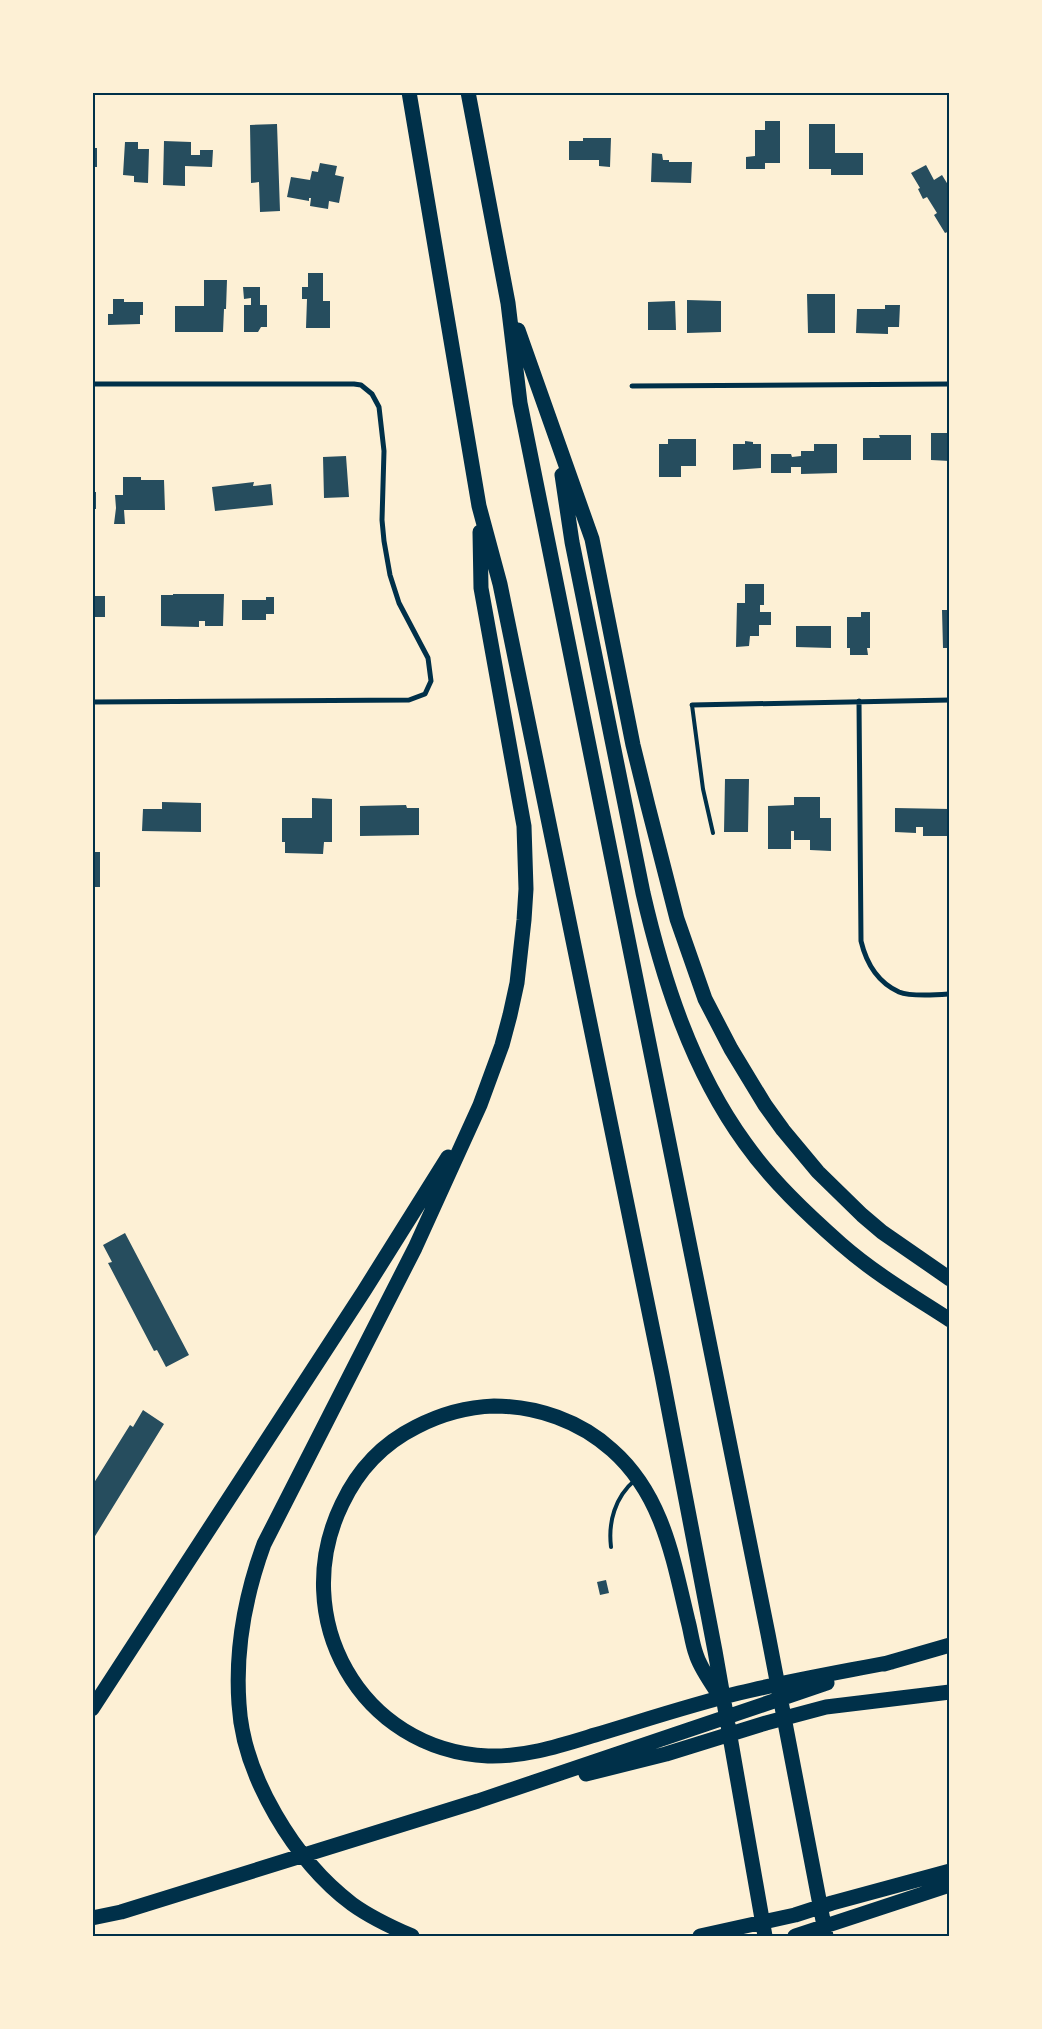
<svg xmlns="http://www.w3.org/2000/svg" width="1042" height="2029" font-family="Inter,sans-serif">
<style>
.building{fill:#264d5e}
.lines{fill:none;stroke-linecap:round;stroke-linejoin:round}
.service{stroke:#003049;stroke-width:4}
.minor{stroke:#003049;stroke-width:5}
.motorway{stroke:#003049;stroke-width:15}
.neatline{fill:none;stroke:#003049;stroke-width:2}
</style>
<rect width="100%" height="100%" fill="#fdf0d5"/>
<!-- building -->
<path class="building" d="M765 121H780V163H765V169H746V157L755 156V130H765Z
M277 124 280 211 260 212 259 182 251 183 250 125Z
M809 124H835V153H863V175H831V169H809Z
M583 138H611L610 167 599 166V160H569V141H583Z
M164 141 191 142V155H200V150H213L212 167 185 166V186L163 185Z
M125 142H138V149H149L148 183 134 182V176L123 175Z
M92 148H97V167H92Z
M652 153 662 154 663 160H669V162H692L691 183 651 182Z
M320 163 337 166 335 175 344 177 339 203 329 201 328 209 310 206 311 198H309V201L287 197 291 177 310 180 312 171 318 172Z
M926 165 934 180 942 175 950 188V203L948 205 950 208V231L945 233 934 215 937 213 927 197 923 199 918 189 920 188 911 173Z
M308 273H323V301H330V328H306L307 299H302V287H308Z
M204 280H227L226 309H224L223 332H175V306H204Z
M243 287H260V305H267V327H261L258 332H244V305H251V298L244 299Z
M807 294H835V333H808Z
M113 299H124V302H143V315H140V324L108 325V314H113Z
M687 300 721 301V332L687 333Z
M675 301 676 330H648V302Z
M885 305H900L899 327H888V334L856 333 857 309H885Z
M931 433H950V461L931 460Z
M879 435H911V460H863V438H880Z
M668 439H696V466H681V477H659V444H668Z
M745 441 753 442V444H761V468L733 470V444H745Z
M814 444H837V473L801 474V467H791V473H771V454H791L792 457 801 456V451H814Z
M346 456 349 497 324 498 323 457Z
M123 477H141V480H164L165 510H124L125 524H114L116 508 115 495H123Z
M254 482 253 486 271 484 273 505 215 511 212 487Z
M92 492H96V509H92Z
M745 584H764V605H760V612H771V625H759V636H750L749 646 736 647 737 603H745Z
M173 594H224L223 626H205V621H199V627L161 626V595H173Z
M92 596H105V617H92Z
M266 597H274V614H266V620H242V600H266Z
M942 610H950V648H943Z
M861 612H870V648H867L868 655H850V648H847V617H861Z
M796 626H831V648L796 647Z
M725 779H749L748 832H724Z
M794 797H820V818H831V851L810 850V840H794V831H791V849H768V806L794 805Z
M312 798 332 799V842H324L323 854 285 853V842H282V818H312Z
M162 802 201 803V832L142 831 143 809H162Z
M406 805 407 808H419V835L360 836V806Z
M895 808 950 809V836H923V827H916V833L895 832Z
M92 852H100V887H92Z
M125 1233 189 1355 166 1367 157 1350 154 1351 108 1263 112 1262 103 1245Z
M143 1410 164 1424 92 1541V1486L130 1425 133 1427Z
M606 1580 609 1593 600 1595 597 1582Z"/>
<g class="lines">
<!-- service -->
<path class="service" d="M692 705 703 789 713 833
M611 1547C608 1522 615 1497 635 1480"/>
<!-- minor -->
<path class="minor" d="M92 384H354L361 385 372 394 379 407 384 451 382 520 384 541 390 575 399 603 428 658 431 681 425 694 409 700 92 702
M632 386 950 384
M859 701 861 941C866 962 877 982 899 992 911 997 936 995 950 994
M692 705 950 700"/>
<!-- motorway -->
<path class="motorway" d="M409 92 479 506 500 584 662 1375 715 1651 765 1936
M468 92 508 303 520 403 768 1634 826 1936
M518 330 592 539 633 745 648 806 677 919 705 999 731 1049 765 1105 783 1130 818 1172 862 1215 882 1232 950 1279
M562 475 572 542 643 893C663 980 692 1070 745 1143 772 1181 807 1214 841 1244 874 1273 913 1296 950 1320
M884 1664 950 1645
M719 1695C711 1682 700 1668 696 1654 692 1643 691 1632 688 1621 673 1559 663 1495 612 1450 580 1421 537 1406 494 1406 465 1407 441 1414 416 1427 382 1444 358 1470 342 1504 287 1617 360 1750 488 1756 526 1757 559 1746 595 1735 642 1721 690 1705 739 1693 789 1681 841 1672 892 1662
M92 1709 364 1291 448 1157
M586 1774 666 1754 766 1723 826 1707 950 1692
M92 1918 121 1912 478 1801 827 1683
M412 1936C391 1927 370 1917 352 1904 295 1861 243 1776 239 1704 235 1648 245 1596 264 1544L415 1248 480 1105 502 1045 510 1015 517 983 524 920 526 889 524 826 481 588 480 532
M700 1936 795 1915 832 1903 950 1871
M795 1936 950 1885"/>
</g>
<!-- border -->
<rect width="1042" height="2029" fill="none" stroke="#fdf0d5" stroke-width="188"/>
<rect x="94" y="94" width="854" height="1841" class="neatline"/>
</svg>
